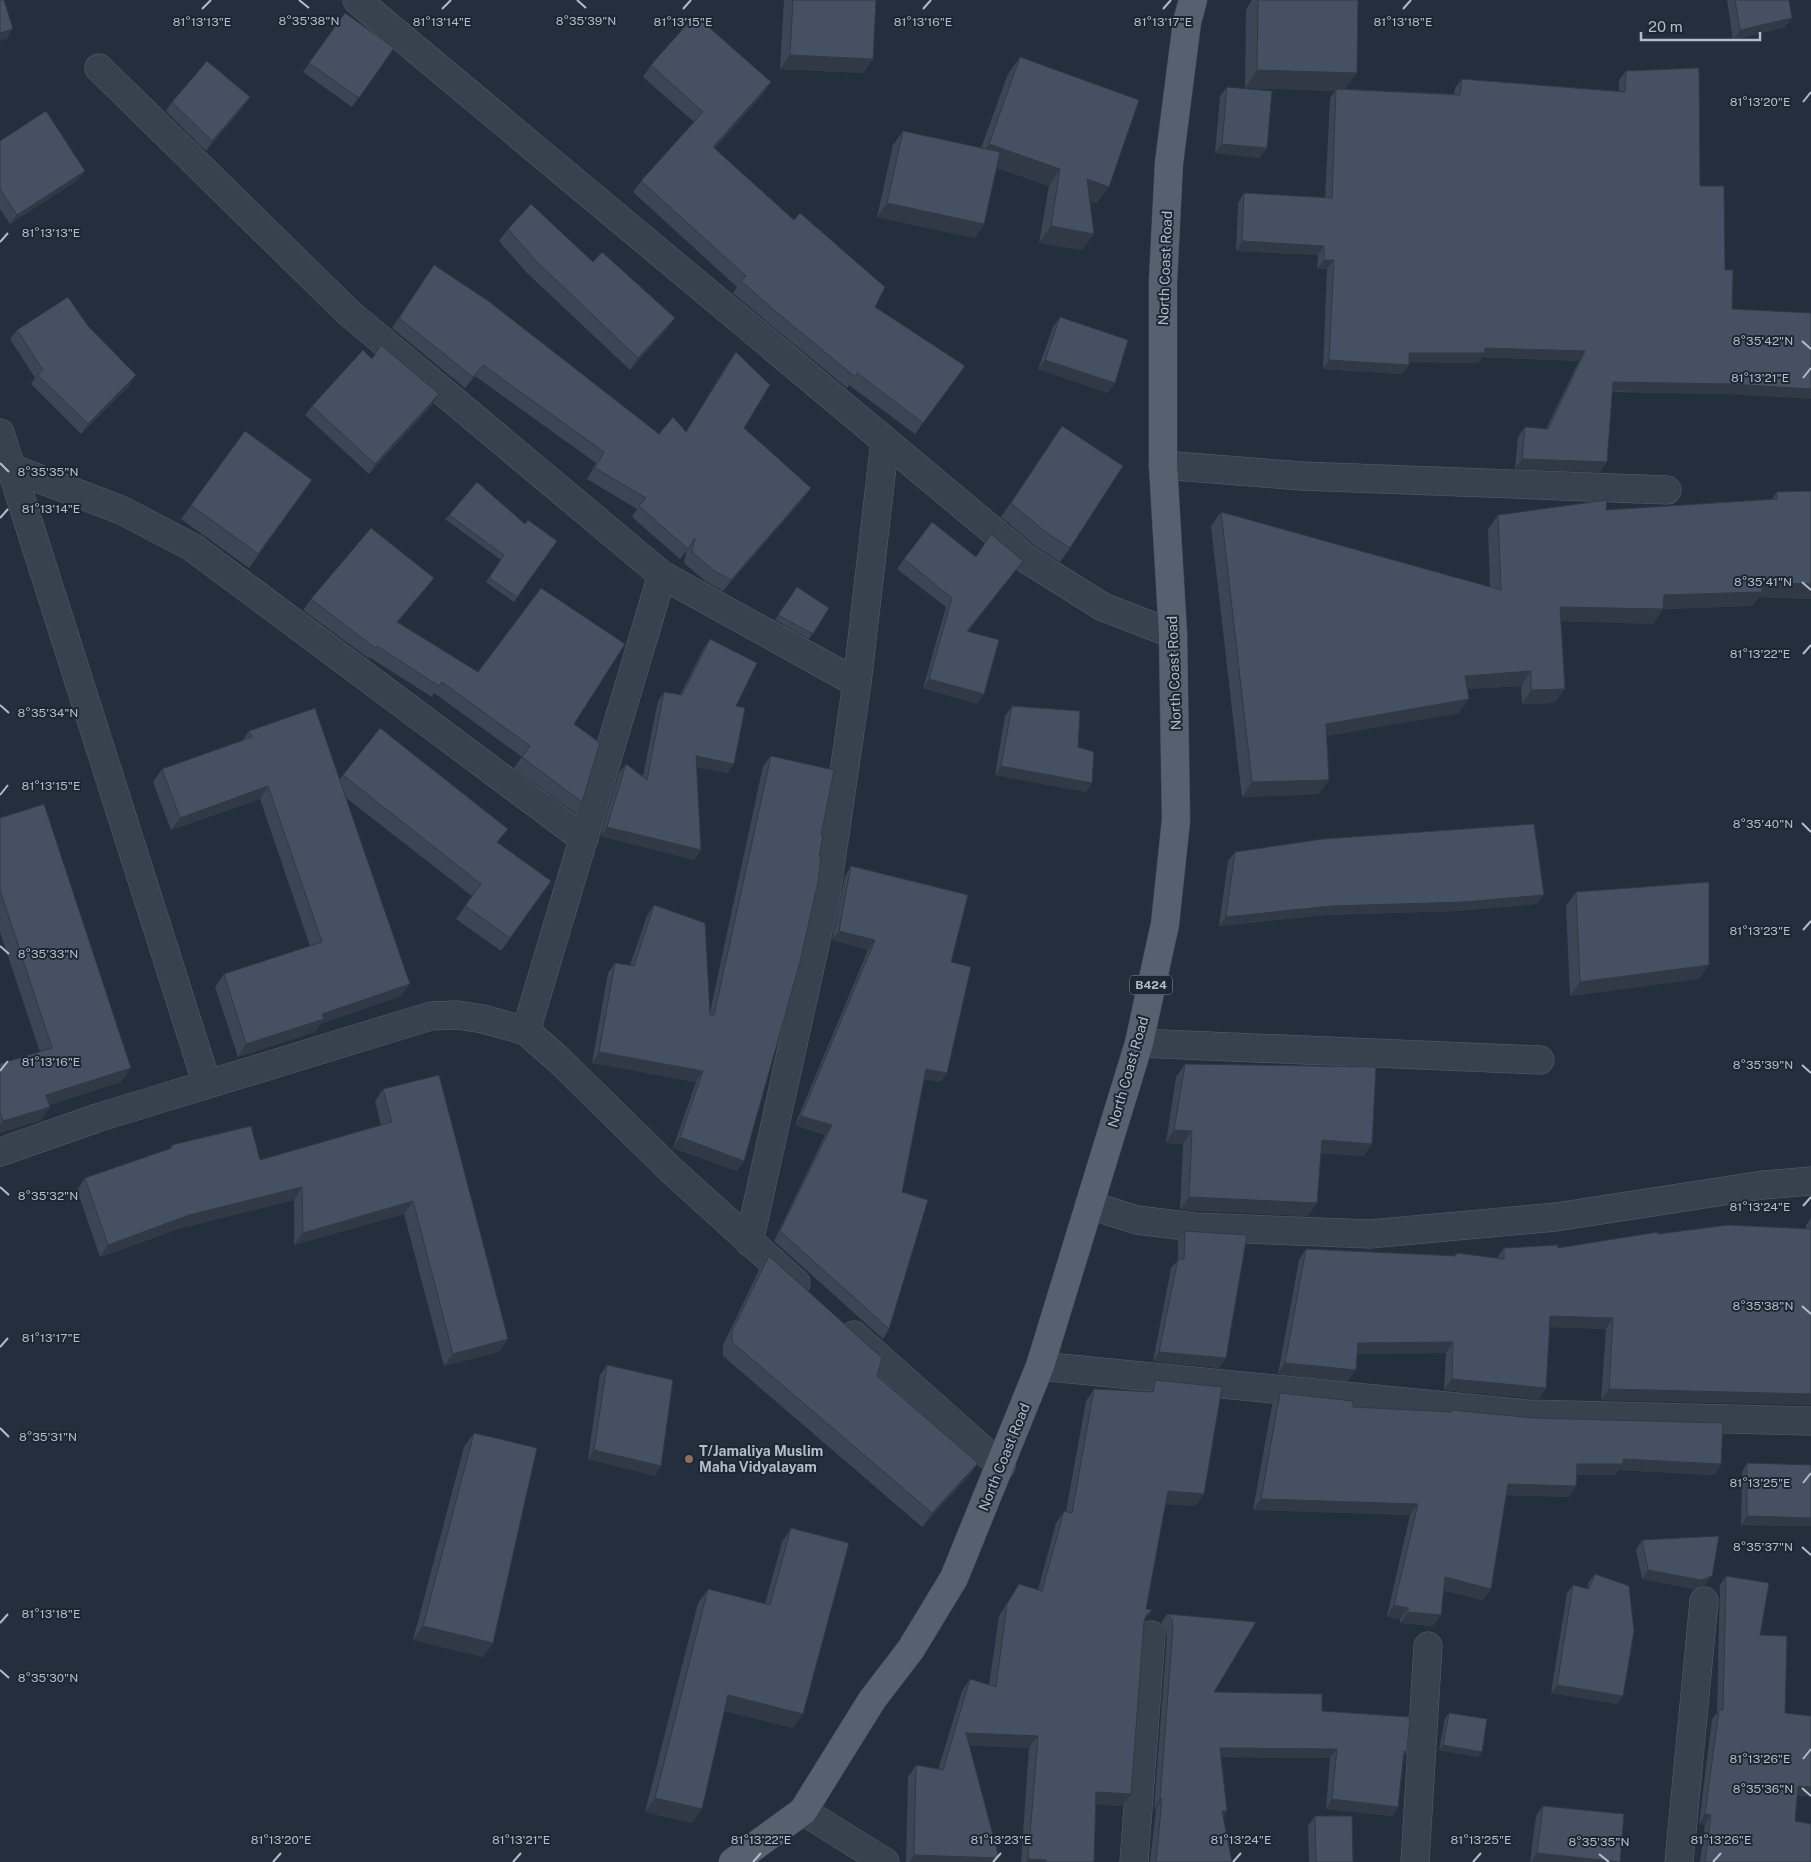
<svg xmlns="http://www.w3.org/2000/svg" width="1811" height="1862" font-family="'Public Sans',sans-serif">
<style>
.lines{fill:none;stroke-linecap:round;stroke-linejoin:round}
.minor-casing{stroke:#565f6c;stroke-width:29}
.major-casing{stroke:#414a57;stroke-width:29}
.minor{stroke:#38414e;stroke-width:28}
.major{stroke:#56606e;stroke-width:28}
.wall{fill:#3b4654}
.shaded-wall{fill:#303945}
.building{fill:#455162;stroke:#303945}
.ticks{fill:none;stroke:#b4bcc9;stroke-width:2}
.education-dot{fill:#8d6e63;stroke:#1d2633;stroke-width:2}
.labels{text-anchor:middle;stroke-width:4;stroke-linejoin:round;paint-order:stroke}
.shield{fill:#1d2633;stroke:#878f9c;stroke-width:1}
.shield-label{font-size:12px;font-weight:bold;fill:#b4bcc9}
.street-label{font-size:14px;fill:#b4bcc9;stroke:#1d2633}
.poi-label{font-size:14px;font-weight:bold;fill:#b4bcc9;stroke:#1d2633;text-anchor:start}
.ticks-label{font-size:12px;text-anchor:middle;fill:#b4bcc9;stroke:#1d2633;stroke-width:4;stroke-linejoin:round;paint-order:stroke}
</style>
<rect width="100%" height="100%" fill="#242f3e"/>
<g class="lines">
<defs>
<path id="minor" d="M357 0 1028 560 1103 607 1173 634
M99 68 349 313 662 575 857 683 826 895 749 1242
M0 433 207 1084
M1163 465 1302 476 1667 490
M11 468 121 510 192 547 584 839
M857 683 885 441
M526 1031 662 575
M1139 1043 1540 1060
M0 1152 97 1118 431 1016 457 1015 483 1019 526 1031 559 1060 671 1170 796 1283
M1089 1205 1137 1220 1194 1227 1370 1234 1556 1217 1763 1185 1811 1181
M854 1335 1001 1466
M1040 1366 1527 1414 1811 1421
M803 1811 885 1862
M1134 1862 1151 1635
M1415 1862 1428 1646
M1679 1862 1704 1601"/>
<path id="major" d="M733 1862 803 1811 872 1700 911 1649 954 1578 1040 1366 1139 1043 1165 924 1176 820 1173 634 1163 465V281L1169 163 1187 22 1193 0"/>
</defs>
<!-- minor casing -->
<use href="#minor" class="minor-casing"/>
<!-- major casing -->
<use href="#major" class="major-casing"/>
<!-- minor -->
<use href="#minor" class="minor"/>
<!-- major -->
<use href="#major" class="major"/>
</g>
<!-- wall -->
<path class="wall" d="M784 0H876L873 59 863 73 780 69Z
M1252 0H1358L1346 89 1454 94 1455 88 1462 79 1619 91V80L1626 71 1700 186 1724 394 1612 392 1600 472 1515 469 1518 437 1525 427 1546 429 1579 361 1482 357 1478 363 1409 362 1402 374 1323 369 1327 269H1317L1318 255 1236 251 1238 203 1244 193 1325 198 1330 98 1335 91 1245 88 1246 10Z
M1727 0H1789L1785 27 1733 40Z
M345 13 394 48 352 107 303 72Z
M1020 57 1097 203 1090 201 1082 250 1039 243 1049 186 997 168 984 224 975 238 877 217 893 145 903 131 981 148 1008 74Z
M651 65 763 94 715 148 875 307 965 366 915 434 849 385 847 388 766 321 733 293 737 287 633 192 641 181 694 122 643 77Z
M1227 87 1260 158 1215 153 1220 96Z
M250 97 243 107 206 151 166 111 172 102Z
M0 141 85 171 78 180 10 224 0 209Z
M508 229 666 330 630 370 526 272 499 241Z
M434 265 659 434 686 432 728 363 736 352 744 428 811 488 803 499 723 591 705 581 684 563 687 550 680 559 632 517 637 509 587 479 596 463 475 376 465 388 392 328Z
M1060 317 1108 393 1038 369 1053 327Z
M88 326 130 385 81 434 31 384 35 378 10 339 17 330Z
M372 358 439 394 433 404 369 474 305 415 312 406Z
M1062 426 1070 548 1060 562 1037 547 1001 517Z
M245 431 302 494 249 568 181 519Z
M1811 491V599L1759 597 1752 606 1663 609 1653 624 1561 621 1555 703 1522 704 1521 686 1467 689 1459 713 1326 736 1319 794 1242 797 1211 526 1221 512 1490 587 1488 529 1498 515 1606 510 1772 499 1777 492Z
M449 515 525 524 557 541 514 602 486 582 501 560 445 519Z
M976 557 1023 561 1016 570 968 631 984 694 977 704 923 688 946 607 897 569 904 559Z
M434 578 426 588 398 622 478 672 574 724 582 802 575 813 514 768 522 757 434 693 432 697 369 657 368 658 303 610 311 599Z
M797 587 829 608 809 639 775 620Z
M710 639 736 706 728 773 696 767 701 850 694 860 600 836 619 773 626 764 643 776 658 701 664 692 680 695 704 648Z
M1012 706 1078 747 1092 783 1086 792 995 775 1005 716Z
M249 731 339 780 343 775 498 843 551 881 501 951 456 919 472 896 345 797 401 996 320 1024 315 1032 238 1057 215 987 224 974 310 946 260 799 171 830 153 782 162 769 242 741Z
M771 756 744 1161 737 1171 673 1148 696 1082 592 1063 608 973 615 963 630 965 647 916 654 905 710 1012 763 766Z
M0 818 121 1082 49 1105 41 1120 0 1133V1064L40 1052 0 932Z
M1235 852 1537 904 1458 911 1324 915 1219 926 1228 861Z
M851 866 951 962 947 1073 940 1082 924 1079 902 1192 889 1329 883 1339 774 1241 825 1135 795 1125 868 950 832 940 845 876Z
M1576 892 1699 979 1570 996 1566 906Z
M1185 1064 1372 1144 1363 1156 1321 1153 1308 1216 1180 1210 1183 1144 1166 1143 1176 1077Z
M383 1089 499 1352 444 1366 404 1214 294 1245V1200L181 1228 100 1257 77 1190 85 1178 169 1149 172 1145 260 1160 381 1125 375 1101Z
M1811 1218V1405L1601 1400 1606 1329 1550 1327 1546 1388 1539 1399 1444 1390 1446 1353 1357 1354 1348 1381 1278 1374 1299 1260 1306 1249 1454 1256 1456 1253 1497 1258 1504 1248H1558L1658 1234 1806 1229V1225Z
M1185 1231 1226 1358 1219 1368 1153 1361 1171 1268 1178 1260V1241Z
M769 1256 877 1376 978 1463 968 1477 922 1527 723 1356V1345L759 1270Z
M607 1365 655 1476 588 1459 600 1375Z
M1155 1380 1195 1506 1165 1504 1146 1609 1152 1610 1144 1620 1122 1806 1095 1804 1094 1862H1021L1029 1748 969 1745 996 1862H906L908 1777 916 1765 938 1770 962 1691 970 1679 989 1685 999 1616 1019 1584 1038 1590 1056 1523 1064 1511H1066L1086 1401 1094 1389 1147 1391Z
M1280 1393 1353 1407 1450 1412 1451 1410 1721 1464 1714 1475 1618 1470 1615 1475H1577L1576 1486 1569 1497 1506 1495 1491 1589 1483 1600 1443 1590 1433 1626 1400 1623V1619L1387 1616 1410 1515 1253 1510 1272 1405Z
M474 1433 493 1643 483 1657 413 1640 464 1447Z
M1747 1463 1811 1465V1526L1741 1525 1742 1472Z
M791 1528 803 1714 793 1728 725 1711 692 1823 645 1812 698 1603 708 1589 765 1604 782 1542Z
M1642 1540 1705 1585 1694 1589 1642 1579 1636 1550Z
M1595 1574 1623 1696 1617 1704 1551 1693 1567 1593 1573 1585 1587 1589 1589 1582Z
M1726 1576 1760 1635 1785 1713 1797 1796 1795 1821 1811 1862H1700L1705 1825 1699 1824 1712 1719 1717 1713 1720 1585Z
M1167 1614 1256 1622 1214 1692 1322 1711 1407 1751 1404 1756 1398 1807 1392 1816 1326 1809 1330 1758 1221 1757 1227 1811 1223 1816 1232 1862H1150L1156 1809H1154L1167 1636 1165 1629 1161 1623Z
M1449 1713 1482 1752 1478 1757 1439 1750 1445 1718Z
M1543 1806 1620 1862H1530L1536 1816Z
M1315 1816 1353 1862H1309L1308 1826Z"/>
<!-- shaded-wall -->
<path class="shaded-wall" d="M1792 18 1785 27 1733 40 1740 30Z
M13 29 7 39 0 41V33Z
M790 55 873 59 863 73 780 69Z
M1257 70 1357 73 1344 91 1336 89 1335 91 1245 88Z
M771 82 763 94 706 158 713 147Z
M250 97 243 107 206 151 212 141Z
M989 144 1060 169 1049 186 977 161Z
M1222 144 1267 148 1260 158 1215 153Z
M85 171 78 180 10 224 17 215Z
M1087 179 1109 187 1097 203 1076 196Z
M887 203 984 224 975 238 877 217Z
M1051 226 1094 234 1082 250 1039 243Z
M1242 241 1324 246 1318 255 1236 251Z
M1324 260H1334L1327 269H1317Z
M675 318 666 330 630 370 638 358Z
M1485 348 1585 351 1579 361 1482 357 1478 363 1402 362 1409 353Z
M1045 360 1115 383 1108 393 1038 369Z
M1329 360 1409 365 1402 374 1323 369Z
M136 375 130 385 81 434 88 424Z
M1613 382 1731 384 1811 389V399L1724 394 1607 391Z
M439 394 433 404 369 474 375 464Z
M1522 459 1607 462 1600 472 1515 469Z
M811 488 803 499 723 591 731 580Z
M434 578 426 588 389 633 397 622Z
M1762 582 1811 584V599L1759 597 1752 606 1660 609H1663L1653 624 1550 621 1560 607 1664 595Z
M1531 671 1521 686 1455 690 1465 676Z
M929 679 984 694 977 704 923 688Z
M1565 689 1555 703 1522 704 1531 690Z
M1469 699 1459 713 1316 738 1326 724Z
M696 756 734 764 728 773 689 766Z
M1001 766 1092 783 1086 792 995 775Z
M1329 780 1319 794 1242 797 1252 782Z
M268 786 260 799 171 830 180 818Z
M607 827 701 850 694 860 600 836Z
M1544 895 1537 904 1458 911 1324 915 1219 926 1226 917 1331 906Z
M839 931 875 940 868 950 832 940Z
M1709 965 1699 979 1570 996 1580 982Z
M410 984 401 996 320 1024 315 1032 238 1057 246 1044 322 1014Z
M599 1052 703 1071 696 1082 592 1063Z
M131 1068 121 1082 37 1109 46 1095Z
M926 1069 947 1073 940 1082 920 1078Z
M50 1107 41 1120 0 1133V1126L3 1121Z
M801 1116 832 1125 825 1135 795 1125Z
M1174 1130 1192 1131 1183 1144 1166 1143Z
M680 1137 744 1161 737 1171 673 1148Z
M1322 1140 1372 1144 1363 1156 1313 1153Z
M302 1187 294 1200 181 1228 100 1257 108 1245 189 1215Z
M1189 1197 1317 1203 1308 1216 1180 1210Z
M413 1201 404 1214 294 1245 303 1233Z
M1550 1316 1613 1318 1606 1329 1543 1327Z
M508 1339 499 1352 444 1366 453 1354Z
M1453 1342 1446 1353 1351 1354 1358 1343Z
M1159 1352 1226 1358 1219 1368 1153 1361Z
M1285 1363 1356 1370 1348 1381 1278 1374Z
M1452 1379 1546 1388 1539 1399 1444 1390Z
M1609 1389 1811 1394V1405L1601 1400Z
M594 1450 661 1466 655 1476 588 1459Z
M1623 1459 1721 1464 1714 1475 1618 1470 1615 1475H1569L1577 1464Z
M978 1463 968 1477 922 1527 932 1513Z
M1508 1484 1576 1486 1569 1497 1500 1495Z
M1168 1491 1204 1494 1195 1506 1159 1503Z
M1261 1499 1418 1504 1410 1515 1253 1510Z
M1747 1516 1811 1518V1526L1741 1525Z
M1648 1570 1712 1576 1705 1585 1694 1589 1642 1579Z
M1445 1577 1491 1589 1483 1600 1437 1589Z
M1394 1605 1408 1608 1400 1619 1387 1616Z
M1408 1612 1441 1615 1433 1626 1400 1623Z
M423 1626 493 1643 483 1657 413 1640Z
M1557 1685 1623 1696 1617 1704 1551 1693Z
M728 1695 803 1714 793 1728 718 1709Z
M966 1733 1038 1736 1029 1748 957 1745Z
M1443 1745 1482 1752 1478 1757 1439 1750Z
M1220 1748 1337 1749 1330 1758 1213 1757Z
M1798 1786 1811 1787V1796H1792Z
M1096 1792 1131 1794 1122 1806 1087 1804Z
M655 1798 702 1809 692 1823 645 1812Z
M1160 1799H1162L1156 1809H1154Z
M1332 1799 1398 1807 1392 1816 1326 1809Z
M1222 1811H1227L1220 1821Z
M1705 1814 1711 1815 1705 1825 1699 1824Z
M1537 1853 1620 1862H1531Z
M914 1855 999 1858 996 1862H909Z
M1028 1859 1046 1860 1044 1862H1026Z"/>
<!-- building -->
<path class="building" d="M0 0H4L13 29 0 33Z
M793 0H876L873 59 790 55Z
M1258 0H1358L1357 73 1257 70Z
M1735 0H1789L1792 18 1740 30Z
M345 13 394 48 359 98 309 63Z
M695 15 771 82 713 147 794 220 800 213 885 287 875 307 965 366 923 423 857 373 855 377 774 310 741 281 746 276 641 181 703 112 651 65Z
M1020 57 1139 100 1109 187 1087 179 1094 234 1051 226 1060 169 989 144Z
M207 61 250 97 212 141 172 102Z
M1699 68 1700 186H1724L1725 270H1733L1732 309 1811 313V389L1731 384 1613 382 1607 462 1522 459 1525 427 1548 429 1585 351 1485 348V353H1409V365L1329 360 1334 260H1324V246L1242 241 1244 193 1332 198 1336 89 1460 95 1462 79 1625 92 1626 71Z
M1227 87 1272 91 1267 148 1222 144Z
M46 111 85 171 17 215 0 189V141Z
M903 131 1000 152 984 224 887 203Z
M531 204 593 262 602 252 675 318 638 358 535 260 508 229Z
M434 265 487 300 659 434 673 417 686 432 736 352 770 385 744 428 811 488 731 580 713 570 692 552 695 538 688 549 639 506 646 498 595 468 604 452 483 365 473 377 399 318Z
M68 297 88 326 136 375 88 424 38 375 43 370 17 330Z
M1060 317 1128 340 1115 383 1045 360Z
M381 345 439 394 375 464 312 406 363 350 372 359Z
M1062 426 1123 466 1070 548 1047 533 1011 503Z
M245 431 312 480 258 554 191 505Z
M477 482 525 524 528 520 557 541 517 597 489 578 504 555 449 515Z
M1811 491V584L1762 582V592L1664 595 1663 609 1560 607 1565 689 1531 690V671L1465 676 1469 699 1326 724 1329 780 1252 782 1221 512 1501 590 1498 515 1607 500 1606 510 1777 499V492Z
M932 522 976 557 991 534 1023 561 967 631 999 640 984 694 929 679 952 598 904 559Z
M371 528 434 578 397 622 478 672 541 588 625 644 574 724 600 743 582 802 522 757 530 746 442 682 439 686 377 646 375 648 311 599Z
M797 587 829 608 813 634 778 615Z
M710 639 757 663 736 706 745 708 734 764 696 756 701 850 607 827 626 764 647 780 664 692 682 695Z
M1012 706 1080 711 1078 747 1094 752 1092 783 1001 766Z
M315 708 410 984 322 1014 324 1019 246 1044 224 974 322 942 268 786 180 818 162 769 252 737 249 731Z
M380 728 508 829 497 842 551 881 510 938 465 906 481 884 343 775Z
M771 756 834 770 821 835H823L819 857 821 858 818 882 800 962 744 1161 680 1137 703 1071 599 1052 615 963 634 966 654 905 705 923 710 1015H714Z
M44 804 131 1068 46 1095 50 1107 3 1121 0 1112V1064L52 1048 0 890V818Z
M1534 824 1544 895 1464 902 1331 906 1226 917 1235 852 1323 839Z
M851 866 968 895 951 962 971 967 947 1073 926 1069 902 1192 928 1200 889 1329 780 1231 832 1125 801 1116 875 940 839 931Z
M1709 882V965L1580 982 1576 892Z
M1185 1064 1376 1067 1372 1144 1322 1140 1317 1203 1189 1197 1192 1131 1174 1130Z
M439 1075 508 1339 453 1354 413 1201 303 1233 302 1187 189 1215 108 1245 85 1178 172 1148V1145L251 1126 260 1160 392 1122 383 1089Z
M1728 1225 1811 1229V1394L1609 1389 1613 1318 1550 1316 1546 1388 1452 1379 1453 1342 1358 1343 1356 1370 1285 1363 1306 1249 1456 1256V1253L1504 1259V1248L1558 1245V1248L1658 1232V1234Z
M1185 1231 1247 1235 1226 1358 1159 1352 1178 1259H1184Z
M769 1256 882 1358 877 1376 978 1463 932 1513 732 1342V1331Z
M607 1365 673 1380 661 1466 594 1450Z
M1155 1380 1222 1387 1204 1494 1168 1491 1146 1609 1152 1610 1146 1615 1144 1622 1131 1794 1096 1792 1094 1862H1046V1860L1028 1859 1038 1736 966 1733 999 1858 914 1855 916 1765 943 1770 970 1679 996 1687 1007 1604 1019 1584 1042 1591 1064 1511 1072 1513 1094 1389 1153 1392Z
M1280 1393 1353 1401V1407L1451 1412V1410L1534 1418 1723 1423 1721 1464 1623 1459V1464H1577L1576 1486 1508 1484 1491 1589 1445 1577 1441 1615 1408 1612V1608L1394 1605 1418 1504 1261 1499Z
M474 1433 537 1448 493 1643 423 1626Z
M1747 1463 1811 1465V1518L1747 1516Z
M791 1528 849 1543 803 1714 728 1695 702 1809 655 1798 708 1589 770 1605Z
M1719 1536 1712 1576 1701 1580 1648 1570 1642 1540Z
M1595 1574 1629 1586 1634 1631 1623 1696 1557 1685 1573 1585 1589 1589Z
M1726 1576 1769 1583 1760 1635 1787 1636 1785 1713 1811 1716V1787L1798 1786 1795 1821 1811 1824V1862H1705L1711 1815 1705 1814 1719 1710H1723Z
M1167 1614 1256 1622 1214 1692 1322 1694V1711L1410 1717 1407 1751H1404L1398 1807 1332 1799 1337 1749 1220 1748 1227 1811H1222L1232 1862H1156L1162 1799H1160L1173 1627 1172 1619Z
M1449 1713 1487 1719 1482 1752 1443 1745Z
M1543 1806 1624 1814 1620 1862 1537 1853Z
M1315 1816H1352L1353 1862H1316Z"/>
<!-- ticks -->
<path class="ticks" d="M299 0 309 8M577 0 586 8M202 9 211 0M442 9 451 0M683 9 691 0M923 9 931 0M1163 9 1171 0M1403 9 1411 0M1803 102 1811 92M0 242 8 233M1802 341 1811 349M1803 378 1811 368M0 463 9 472M0 518 8 509M1802 582 1811 590M1803 654 1811 645M0 705 9 713M0 795 8 785M1802 823 1811 832M1803 930 1811 921M0 946 9 954M1802 1065 1811 1073M0 1071 8 1061M0 1187 9 1195M1803 1206 1811 1197M1802 1306 1811 1314M0 1347 8 1338M0 1428 9 1437M1803 1483 1811 1473M1802 1547 1811 1555M0 1623 8 1614M0 1670 9 1678M1803 1759 1811 1749M1802 1788 1811 1796M1599 1854 1609 1862M273 1862 281 1853M513 1862 521 1853M753 1862 761 1853M993 1862 1001 1853M1233 1862 1241 1853M1473 1862 1481 1853M1713 1862 1721 1853"/>
<!-- markers -->
<circle class="education-dot" cx="689" cy="1459" r="5"/>
<g class="labels">
<!-- shield labels -->
<rect class="shield" x="1130" y="975.5" width="42" height="19" rx="4"/>
<g class="shield-label">
<text x="1151" y="989">B424</text>
</g>
<!-- street labels -->
<g class="street-label">
<text transform="translate(1165 268) rotate(-88)" y="5">North Coast Road</text>
<text transform="translate(1174 673) rotate(-92)" y="5">North Coast Road</text>
<text transform="translate(1128 1072) rotate(-74)" y="5">North Coast Road</text>
<text transform="translate(1004 1457) rotate(-68)" y="5">North Coast Road</text>
</g>
<!-- poi labels -->
<g class="poi-label">
<text x="699" y="1456">T/Jamaliya Muslim<tspan x="699" dy="16">Maha Vidyalayam</tspan></text>
</g>
</g>
<g class="ticks-label">
<text x="309" y="25">8°35'38"N</text>
<text x="586" y="25">8°35'39"N</text>
<text x="202" y="26">81°13'13"E</text>
<text x="442" y="26">81°13'14"E</text>
<text x="683" y="26">81°13'15"E</text>
<text x="923" y="26">81°13'16"E</text>
<text x="1163" y="26">81°13'17"E</text>
<text x="1403" y="26">81°13'18"E</text>
<text x="1760" y="106">81°13'20"E</text>
<text x="51" y="237">81°13'13"E</text>
<text x="1763" y="345">8°35'42"N</text>
<text x="1760" y="382">81°13'21"E</text>
<text x="48" y="476">8°35'35"N</text>
<text x="51" y="513">81°13'14"E</text>
<text x="1763" y="586">8°35'41"N</text>
<text x="1760" y="658">81°13'22"E</text>
<text x="48" y="717">8°35'34"N</text>
<text x="51" y="790">81°13'15"E</text>
<text x="1763" y="828">8°35'40"N</text>
<text x="1760" y="935">81°13'23"E</text>
<text x="48" y="958">8°35'33"N</text>
<text x="51" y="1066">81°13'16"E</text>
<text x="1763" y="1069">8°35'39"N</text>
<text x="48" y="1200">8°35'32"N</text>
<text x="1760" y="1211">81°13'24"E</text>
<text x="1763" y="1310">8°35'38"N</text>
<text x="51" y="1342">81°13'17"E</text>
<text x="48" y="1441">8°35'31"N</text>
<text x="1760" y="1487">81°13'25"E</text>
<text x="1763" y="1551">8°35'37"N</text>
<text x="51" y="1618">81°13'18"E</text>
<text x="48" y="1682">8°35'30"N</text>
<text x="1760" y="1763">81°13'26"E</text>
<text x="1763" y="1793">8°35'36"N</text>
<text x="281" y="1844">81°13'20"E</text>
<text x="521" y="1844">81°13'21"E</text>
<text x="761" y="1844">81°13'22"E</text>
<text x="1001" y="1844">81°13'23"E</text>
<text x="1241" y="1844">81°13'24"E</text>
<text x="1481" y="1844">81°13'25"E</text>
<text x="1721" y="1844">81°13'26"E</text>
<text x="1599" y="1846">8°35'35"N</text>
</g>
<!-- scale -->
<path d="M1641 32v8h119v-8" fill="none" stroke="#b4bcc9" stroke-width="2.5"/>
<text x="1648" y="32" font-size="15" fill="#b4bcc9" stroke="#1d2633" stroke-width="4" paint-order="stroke">20 m</text>
</svg>
